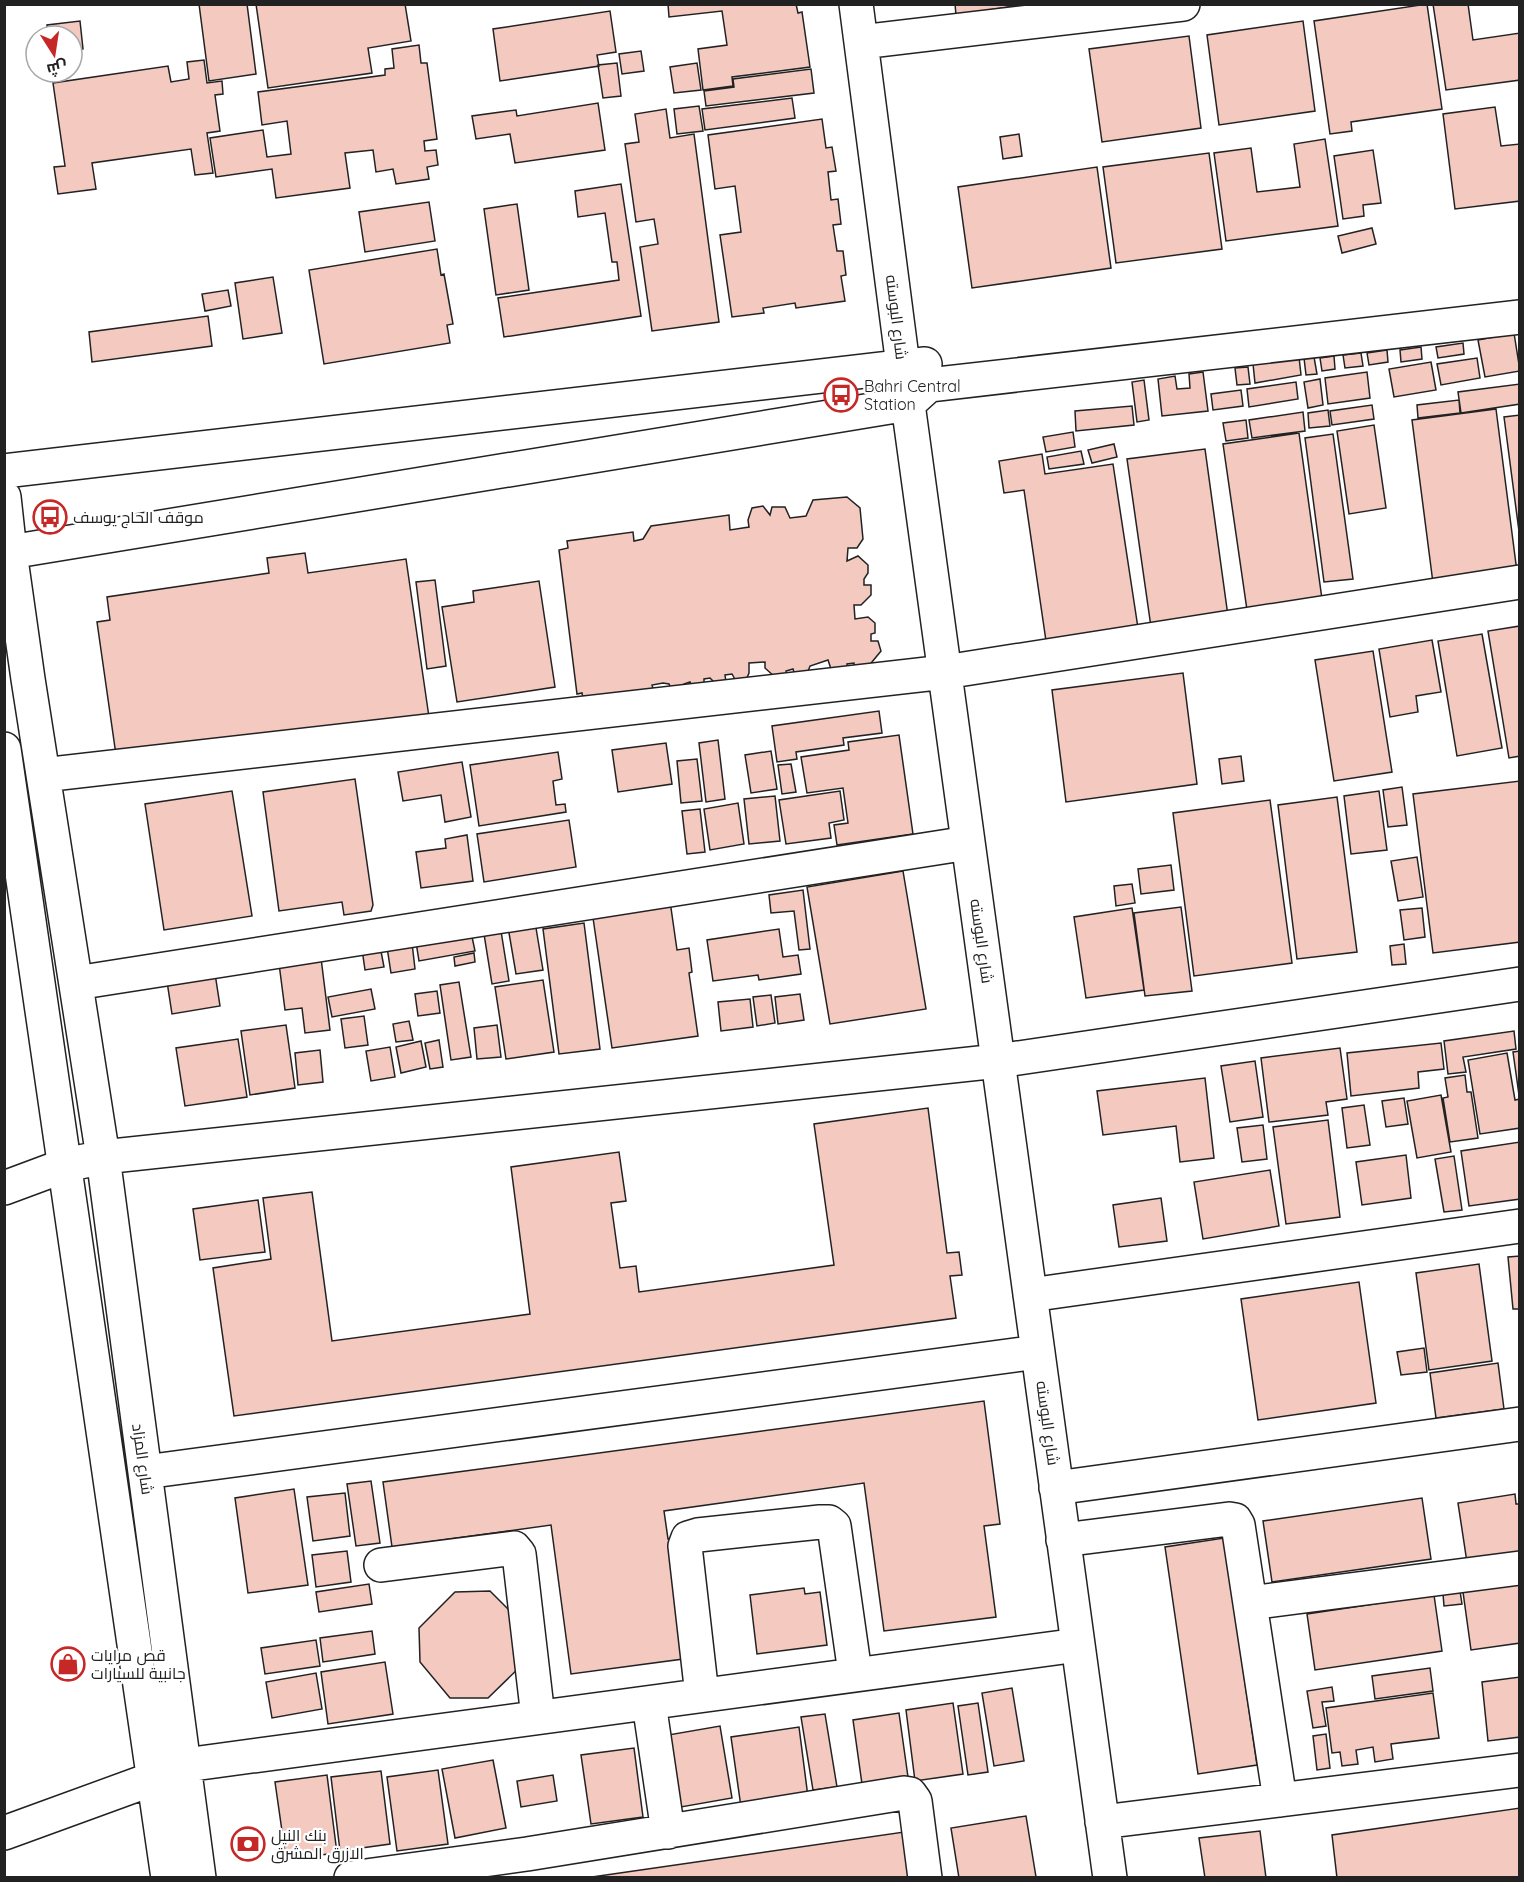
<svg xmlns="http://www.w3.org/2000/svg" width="1524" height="1882" font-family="Quicksand,Cairo,sans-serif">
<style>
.building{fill:#f3c9c0;stroke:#222;stroke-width:1.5}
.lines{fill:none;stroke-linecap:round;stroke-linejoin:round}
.minor-casing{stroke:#222;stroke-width:36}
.minor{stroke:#fff;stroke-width:33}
.labels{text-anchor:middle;stroke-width:4.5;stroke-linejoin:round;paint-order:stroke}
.street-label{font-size:16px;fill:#222;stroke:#fff}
.poi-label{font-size:16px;fill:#222;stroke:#fff;text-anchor:start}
</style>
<rect width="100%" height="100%" fill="#fff"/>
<!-- building -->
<path class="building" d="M199 4H247L256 74 209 81Z
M256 4H405L411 41 368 48 372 73 268 88Z
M668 4H796L798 13 802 12 810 67 732 77 733 86 703 90 698 49 727 45 722 11 669 17Z
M955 4H1028L956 15Z
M1427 4 1442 109 1351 122 1352 131 1330 134 1314 21Z
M1433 4H1468L1473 40 1520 33V80L1446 90Z
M610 11 616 52 597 55 599 66 500 81 493 29Z
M80 21 83 49 72 51V36H48L47 25Z
M1303 21 1315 111 1219 125 1207 35Z
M1189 36 1201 128 1102 142 1089 49Z
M419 45 421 63H427L437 139 424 141 425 151 436 150 438 165 427 167 429 179 396 184 393 169 376 172 373 150 345 153 350 188 276 198 272 169 216 177 210 138 263 130 267 157 291 154 287 121 262 125 258 92 385 75V69L394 68 392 49Z
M641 51 644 71 622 74 619 54Z
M204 60 207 83 222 81 223 94 215 95 220 131 207 133 213 173 195 175 191 149 92 163 96 189 58 194 54 167 65 166 53 83 168 66 171 82 189 79 187 62Z
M617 63 621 96 603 98 598 65Z
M697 63 701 90 674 93 670 67Z
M811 69 814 93 706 106 704 91 734 87 733 79Z
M792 98 795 118 705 130 702 109Z
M598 103 605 150 515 163 510 134 476 139 472 116 516 110 517 116Z
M699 106 703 131 677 134 674 109Z
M1495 107 1501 146 1520 144V201L1455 209 1443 114Z
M666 109 670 138 694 134 719 322 652 331 640 247 658 244 654 219 636 222 625 144 639 142 635 114Z
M822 119 826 148 832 147 836 171 828 172 831 200 838 199 841 224 833 225 837 251H843L846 275 841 276 845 301 796 308 795 303 763 308 764 313 732 317 720 235 741 232 735 186 715 189 708 135Z
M1019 134 1022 156 1003 159 1000 137Z
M1325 139 1338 226 1226 241 1214 153 1251 148 1257 192 1300 187 1294 144Z
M1373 150 1381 203 1363 205 1364 216 1343 219 1334 156Z
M1209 153 1222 249 1116 263 1103 167Z
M1097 167 1111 268 972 288 958 187Z
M621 184 641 316 504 337 498 298 619 280 617 262H612L605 213 578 217 575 191Z
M429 202 435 241 365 252 359 212Z
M517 204 529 290 496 295 484 209Z
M1372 228 1376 244 1342 253 1338 236Z
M437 249 441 275 444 274 453 324 447 325 450 343 324 364 309 270Z
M273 277 282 333 243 339 235 283Z
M228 290 231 306 205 311 202 294Z
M208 316 212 346 92 362 89 332Z
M1514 333 1520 371 1485 377 1478 340Z
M1463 343 1464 354 1438 358 1436 347Z
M1421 347 1422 359 1401 362 1400 350Z
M1387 350 1388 362 1369 365 1367 353Z
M1361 353 1363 366 1345 368 1343 355Z
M1334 356 1335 369 1322 371 1320 358Z
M1299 357 1301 375 1255 383 1253 364Z
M1314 357 1317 374 1306 375 1304 358Z
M1477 358 1480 378 1441 385 1437 364Z
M1431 362 1436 390 1394 397 1389 369Z
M1248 367 1250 384 1237 385 1235 368Z
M1203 372 1208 411 1162 416 1158 379 1175 376 1177 389 1190 388 1189 374Z
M1367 372 1370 398 1328 404 1325 378Z
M1320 379 1323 405 1308 408 1304 382Z
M1144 380 1149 420 1137 422 1132 382Z
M1296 382 1298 399 1249 407 1247 389Z
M1520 384V404L1461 413 1458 392Z
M1241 390 1243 406 1213 410 1211 394Z
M1459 400 1460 413 1418 418 1417 405Z
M1372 405 1374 419 1332 425 1330 411Z
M1132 406 1134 425 1076 431 1075 411Z
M1496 409 1517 572 1433 583 1412 420Z
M1328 410 1330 426 1309 428 1308 413Z
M1303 412 1305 431 1252 438 1249 420Z
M1520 415V539L1504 417Z
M1246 420 1248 438 1226 441 1223 423Z
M1374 425 1386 508 1349 514 1337 431Z
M1073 432 1075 447 1046 452 1043 437Z
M1299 433 1322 599 1247 610 1223 444Z
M1333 434 1353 579 1324 582 1305 438Z
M1114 444 1117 457 1092 463 1088 450Z
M1205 449 1228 616 1151 627 1127 459Z
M1081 451 1084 464 1049 469 1047 457Z
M1042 454 1045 474 1113 464 1138 628 1046 641 1024 490 1004 493 999 461Z
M847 497 860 508 863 539 857 548H848L847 561 858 556 868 565V573L864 579V585H871V595L861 605H854L855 619 868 617 875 623V633L871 634V641H878L881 651 867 668 854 670V663L847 664 848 671 832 672 828 660 810 666 807 674 795 676 793 669 786 671 787 676 776 678 765 668V662L749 663V673L746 680 736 681 732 674 725 675 726 682 715 683 710 678 704 679V688L693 689 690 682 684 684 685 690 672 691 669 684 663 683 652 685 654 692 584 704 582 693 577 694 559 550 568 548 567 541 633 532 634 541 643 539 651 526 729 515 730 530 749 527 748 520 752 508 763 506 770 515 772 507H785L790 518 806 516 813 500Z
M305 553 308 573 406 559 429 717 117 762 97 622 110 620 107 597 269 573 267 558Z
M435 580 446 666 427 669 416 582Z
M539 581 555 687 457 702 442 607 474 602 473 591Z
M1520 626V756L1509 758 1488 631Z
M1482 634 1502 748 1457 756 1438 641Z
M1432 640 1441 692 1416 696 1418 712 1390 717 1379 649Z
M1373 651 1392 772 1334 781 1315 660Z
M1183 673 1197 784 1066 802 1052 690Z
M879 711 882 733 843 738 844 745 796 752 797 759 777 762 772 726Z
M899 735 913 834 837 845 834 825 848 823 843 788 807 793 801 757 849 750 848 742Z
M718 740 725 799 706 802 699 743Z
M666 743 672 784 618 792 612 750Z
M771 751 777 789 751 793 745 755Z
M558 752 562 779 553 781 556 805 565 804 566 812 479 826 470 765Z
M1241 756 1244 781 1222 784 1219 759Z
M697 759 702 801 681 803 677 761Z
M462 762 471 817 445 822 441 795 403 801 398 772Z
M791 764 796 792 782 794 778 765Z
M355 779 373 905 371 911 344 915 342 902 279 911 263 792Z
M1520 781V942L1433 953 1413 794Z
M1402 787 1407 825 1388 827 1383 790Z
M232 791 252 916 164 930 145 804Z
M840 791 844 820 829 823 831 838 786 844 779 800Z
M1379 791 1387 850 1351 854 1344 796Z
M775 796 780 841 749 844 744 799Z
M1337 797 1357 952 1297 959 1278 805Z
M1270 800 1292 963 1194 976 1173 813Z
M738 803 744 844 710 850 704 809Z
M700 809 705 852 687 854 682 811Z
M569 820 576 867 484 882 477 834Z
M467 835 473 881 421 888 416 852 446 848 445 839Z
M1417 857 1423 897 1398 901 1391 861Z
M1171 865 1174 890 1141 894 1138 869Z
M903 871 926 1009 830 1024 807 887Z
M1132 884 1135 903 1116 906 1114 886Z
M803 890 810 949 799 950 794 911 771 913 769 895Z
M670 901 677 950 689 948 692 972 689 973 698 1036 612 1048 592 911Z
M1181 907 1192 991 1145 996 1134 913Z
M1132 908 1144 990 1086 998 1074 917Z
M1422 908 1425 937 1404 940 1400 910Z
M535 922 543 970 516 974 508 927Z
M584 923 600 1049 559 1054 543 929Z
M779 929 783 957 798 955 801 974 759 980 758 975 713 981 707 940Z
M501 931 509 981 492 984 484 934Z
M471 932 475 951 419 961 416 942Z
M412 943 415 969 391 973 387 947Z
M1404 944 1406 964 1392 965 1390 946Z
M380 946 384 967 365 970 362 949Z
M320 950 330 1030 305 1033 302 1008 285 1010 278 956Z
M474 953 475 962 455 966 454 957Z
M214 967 220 1006 172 1014 166 975Z
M543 980 554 1052 506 1059 495 987Z
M459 982 471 1057 451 1060 440 985Z
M371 989 375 1009 332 1017 328 997Z
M437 991 440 1013 418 1016 415 994Z
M800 994 804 1020 778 1024 775 997Z
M771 995 775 1023 757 1026 753 997Z
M750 999 753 1027 721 1031 718 1002Z
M364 1016 368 1045 345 1048 341 1019Z
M409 1021 413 1040 396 1042 393 1024Z
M286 1025 295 1088 250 1095 241 1031Z
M497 1025 501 1057 477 1059 474 1028Z
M1514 1031 1516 1049 1463 1057 1466 1072 1448 1074 1444 1041Z
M238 1039 247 1097 185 1106 176 1048Z
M439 1040 443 1067 430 1069 425 1043Z
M421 1041 426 1067 401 1073 396 1047Z
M1441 1043 1444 1069 1418 1072 1419 1088 1351 1096 1347 1053Z
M390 1047 395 1077 371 1081 366 1051Z
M1340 1048 1347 1099 1326 1102 1328 1115 1269 1122 1261 1058Z
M320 1050 323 1082 298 1085 295 1053Z
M1520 1051V1095H1519L1513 1052Z
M1507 1053 1515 1100 1520 1099V1128L1480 1134 1468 1060Z
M1255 1061 1263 1117 1230 1122 1221 1066Z
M1465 1075 1467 1092H1471L1478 1138 1450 1142 1443 1098 1448 1097 1445 1078Z
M1205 1078 1214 1158 1180 1162 1176 1126 1103 1135 1097 1091Z
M1441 1095 1451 1152 1417 1158 1407 1101Z
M1404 1098 1408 1124 1386 1127 1382 1101Z
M1364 1105 1370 1145 1347 1148 1342 1108Z
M928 1108 947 1253 959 1252 962 1275 950 1276 956 1318 234 1416 213 1268 271 1259 263 1198 312 1192 332 1341 530 1314 511 1167 619 1152 626 1201 611 1203 620 1268 636 1266 639 1292 834 1265 814 1124Z
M1328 1120 1340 1217 1286 1224 1273 1127Z
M1263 1125 1267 1159 1242 1162 1237 1128Z
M1520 1142V1199L1469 1206 1461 1151Z
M1406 1155 1411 1198 1362 1205 1356 1162Z
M1454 1156 1462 1210 1444 1212 1435 1159Z
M1270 1170 1279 1226 1203 1239 1194 1182Z
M1161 1198 1167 1241 1119 1247 1113 1205Z
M258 1200 265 1252 200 1260 193 1209Z
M1520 1256V1309H1513L1508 1257Z
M1479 1264 1492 1361 1429 1370 1416 1273Z
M1359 1282 1376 1403 1258 1420 1241 1299Z
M1424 1348 1427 1372 1401 1375 1397 1352Z
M1498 1363 1504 1409 1436 1418 1430 1373Z
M984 1401 1000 1524 984 1526 996 1617 884 1631 864 1483 664 1511 668 1539 676 1538 683 1659 571 1674 551 1525 392 1547 383 1482Z
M371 1481 380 1543 356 1546 347 1484Z
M294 1489 308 1585 248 1593 235 1498Z
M345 1493 350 1536 313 1541 307 1497Z
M1515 1494 1516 1504H1520V1561L1468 1569 1458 1503Z
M1422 1498 1431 1559 1272 1582 1263 1521Z
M1224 1538 1257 1765 1198 1774 1165 1547Z
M347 1551 351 1582 316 1587 312 1555Z
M1520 1583V1643L1471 1650 1463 1592Z
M369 1584 372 1604 319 1612 316 1592Z
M804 1588 805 1594 820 1592 827 1645 757 1654 750 1595Z
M490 1591 519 1620 524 1663 488 1698H450L420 1662 419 1628 455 1592Z
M1460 1591 1462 1604 1444 1606 1443 1594Z
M1434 1595 1442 1651 1315 1670 1307 1614Z
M372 1631 375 1654 323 1662 320 1638Z
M316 1640 320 1666 265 1674 261 1648Z
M385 1662 393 1714 328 1724 321 1672Z
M1430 1668 1433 1691 1375 1699 1372 1676Z
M316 1673 322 1709 272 1718 266 1682Z
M1520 1677V1737L1488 1741 1482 1682Z
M1332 1687 1334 1701 1322 1702 1326 1726 1313 1728 1307 1691Z
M1012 1688 1024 1761 994 1766 982 1693Z
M1433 1693 1439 1738 1391 1744 1393 1759 1375 1762 1373 1747 1356 1750 1358 1764 1342 1766 1340 1752 1332 1753 1326 1708Z
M953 1703 963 1774 915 1781 906 1710Z
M978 1703 988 1772 968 1775 958 1706Z
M899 1713 908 1777 862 1784 853 1720Z
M825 1714 837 1787 813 1790 801 1717Z
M720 1726 732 1798 681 1807 668 1735Z
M799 1727 808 1797 741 1807 731 1737Z
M1326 1734 1330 1768 1317 1770 1313 1736Z
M634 1748 643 1817 591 1824 581 1755Z
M493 1760 506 1828 455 1838 442 1769Z
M438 1770 448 1844 397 1851 387 1777Z
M381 1771 390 1844 340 1851 331 1777Z
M327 1775 337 1853 286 1859 275 1782Z
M553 1775 557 1801 521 1807 517 1781Z
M1520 1808V1878H1337L1332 1835Z
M1026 1816 1036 1877 959 1878 951 1828Z
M1260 1831 1266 1878H1205L1199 1838Z
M904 1832 911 1878H585Z"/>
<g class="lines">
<defs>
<path id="minor" d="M856 4 908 404 1110 1878
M861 42 1183 4
M4 471 925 364
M4 497 10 552 28 679 103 1157 199 1878
M10 552 908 404 929 385 1520 317
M4 749 168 1878
M43 775 945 672 1520 582
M76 983 968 843
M4 1188 66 1165 103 1157 998 1061 1520 984
M1030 1295 1520 1226
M145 1472 1038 1352
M1056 1488 1520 1424
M1063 1540 1229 1519 1235 1520 1238 1525 1280 1800
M381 1565 514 1548 519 1554 538 1717
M1250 1603 1520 1568
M702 1695 685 1546 688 1538 698 1535 820 1522H829L834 1526 855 1673
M649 1703 668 1832
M185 1765 1078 1645
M1102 1822 1520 1770
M4 1833 155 1778
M351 1878 527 1854 904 1793 910 1794 915 1801 925 1878"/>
</defs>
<!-- minor casing -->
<use href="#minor" class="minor-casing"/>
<!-- minor -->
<use href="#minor" class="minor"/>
</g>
<!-- icons -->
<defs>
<symbol id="bus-ring" viewBox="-11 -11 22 22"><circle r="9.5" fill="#fff" stroke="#c62828" stroke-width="1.5"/><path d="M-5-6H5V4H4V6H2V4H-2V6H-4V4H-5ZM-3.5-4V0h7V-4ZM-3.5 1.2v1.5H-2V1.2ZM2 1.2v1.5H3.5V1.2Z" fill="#c62828"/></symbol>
<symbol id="shop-ring" viewBox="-11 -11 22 22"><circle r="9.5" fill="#fff" stroke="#c62828" stroke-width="1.5"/><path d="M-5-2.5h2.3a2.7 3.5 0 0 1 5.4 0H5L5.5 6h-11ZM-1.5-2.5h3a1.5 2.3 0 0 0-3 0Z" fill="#c62828"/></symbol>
<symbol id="bank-ring" viewBox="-11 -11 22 22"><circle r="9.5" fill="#fff" stroke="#c62828" stroke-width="1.5"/><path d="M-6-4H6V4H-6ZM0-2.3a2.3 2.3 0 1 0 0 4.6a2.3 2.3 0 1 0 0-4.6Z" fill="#c62828"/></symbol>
</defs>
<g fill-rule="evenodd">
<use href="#bus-ring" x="822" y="376" width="38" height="38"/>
<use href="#bus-ring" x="31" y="498" width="38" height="38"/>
<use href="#shop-ring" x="49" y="1645" width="38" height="38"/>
<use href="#bank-ring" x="229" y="1825" width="38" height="38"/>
</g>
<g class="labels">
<!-- street labels -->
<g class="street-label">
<text transform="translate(897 317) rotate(83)" y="6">شارع البوسته</text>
<text transform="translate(982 941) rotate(82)" y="6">شارع البوسته</text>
<text transform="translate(1048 1423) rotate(82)" y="6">شارع البوسته</text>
<text transform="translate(143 1459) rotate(82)" y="6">شارع المزاد</text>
</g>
<!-- poi labels -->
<g class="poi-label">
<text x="864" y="392">Bahri Central<tspan x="864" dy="18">Station</tspan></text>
<text x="73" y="523">موقف الحاج يوسف</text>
<text x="91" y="1661">قص مرايات<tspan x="91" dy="18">جانبية للسيارات</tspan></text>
<text x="271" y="1841">بنك النيل<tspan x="271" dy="18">الازرق المشرق</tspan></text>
</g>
</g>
<!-- border -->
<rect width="1524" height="1882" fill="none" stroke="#222222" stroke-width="12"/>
<!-- north arrow -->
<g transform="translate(54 54) rotate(168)"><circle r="28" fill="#ffffff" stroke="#a7a7a7" stroke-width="1.5"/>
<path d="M0-4.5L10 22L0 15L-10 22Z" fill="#c62828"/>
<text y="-9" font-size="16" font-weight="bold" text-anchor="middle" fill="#222222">ش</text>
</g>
</svg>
